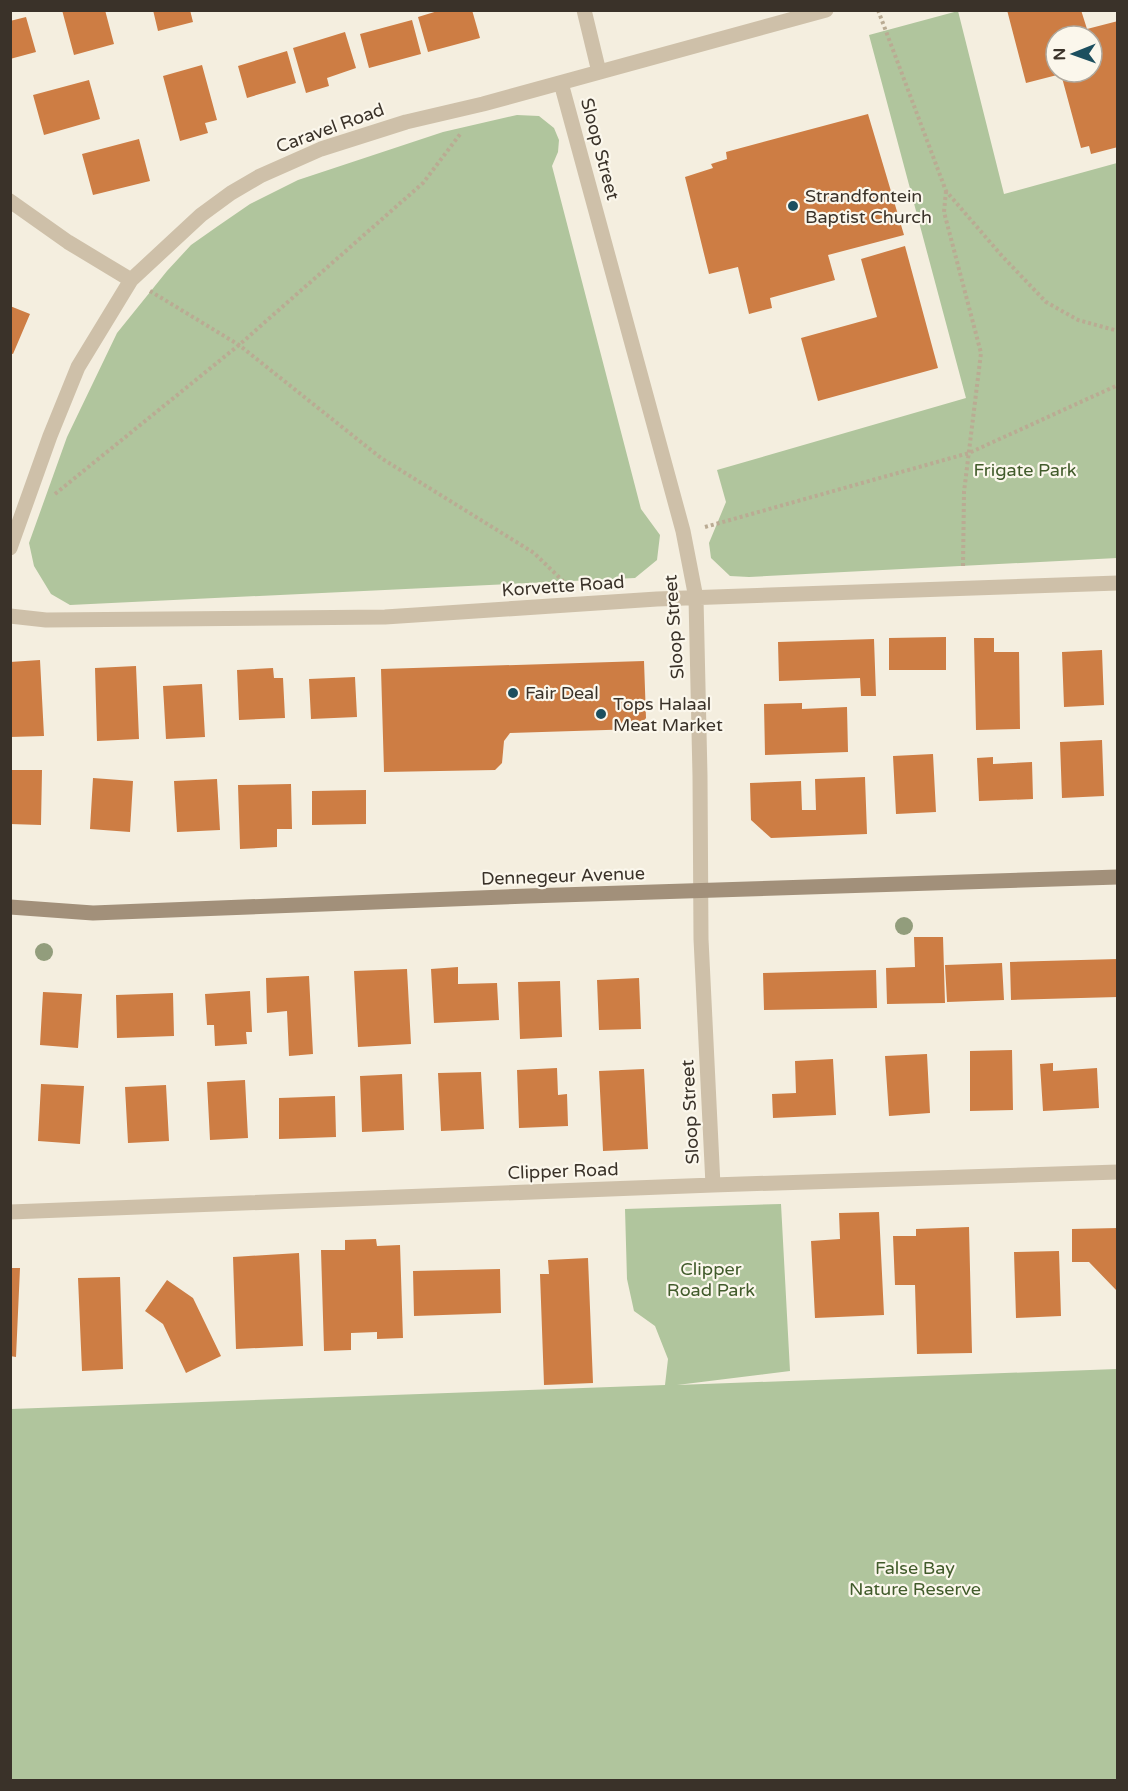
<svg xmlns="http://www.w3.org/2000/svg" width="1128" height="1791" font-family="'Varela Round',sans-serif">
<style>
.green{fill:#b0c59d}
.building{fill:#cd7d44;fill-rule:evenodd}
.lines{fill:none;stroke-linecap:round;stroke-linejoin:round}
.path{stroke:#baab93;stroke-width:4;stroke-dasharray:3 3;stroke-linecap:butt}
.street{stroke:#cec0a9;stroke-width:15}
.secondary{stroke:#a2907a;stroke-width:15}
.tree{fill:#929d7c}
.poi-dot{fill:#1c4f5f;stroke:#fbf7ec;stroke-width:2}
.labels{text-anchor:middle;stroke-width:4.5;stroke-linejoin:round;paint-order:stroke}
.street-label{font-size:18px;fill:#3a3229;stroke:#fbf7ec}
.poi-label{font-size:18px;fill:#3a3229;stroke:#fbf7ec;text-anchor:start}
.park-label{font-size:18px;fill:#415b2b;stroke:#fbf7ec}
</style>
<rect width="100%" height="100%" fill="#f4eedf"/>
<!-- green -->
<path class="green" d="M958 11 1004 194 1117 163V558L749 577 730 576 711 558 709 543 726 502 717 470 966 398 869 35Z
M517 115 539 116 554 128 559 140 558 152 552 166 641 509 660 535 657 560 635 578 70 605 51 594 34 566 29 543 67 437 117 333 167 271 191 245 218 226 250 204 298 180 443 132Z
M781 1204 790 1371 677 1385 1117 1369V1780H11V1409L665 1385 668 1359 655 1326 634 1311 627 1279 625 1209Z"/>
<!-- building -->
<path class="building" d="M62 10H105L114 44 74 55Z
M153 10H190L193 22 158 31Z
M441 10H472L480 38 428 52 418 17Z
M1007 10H1081L1087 29 1118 21V147L1091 154 1089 146 1081 148 1061 74 1026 83ZM1056 36H1092V72H1056Z
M26 17 36 52 10 59V21Z
M412 20 421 54 369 68 360 34Z
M345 32 356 68 327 78 329 86 306 93 293 48Z
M287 51 296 83 247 98 238 66Z
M202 65 217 120 205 123 208 133 180 141 163 76Z
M89 80 100 119 44 135 33 95Z
M868 114 904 235 828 255 835 280 770 298 772 308 749 314 738 267 709 274 685 177 713 168 711 164 727 159 726 152Z
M139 139 150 181 93 195 82 154Z
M905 246 938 368 818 401 801 338 877 317 861 259Z
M10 306 30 314 13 354 10 353Z
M946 637V670H889V638Z
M974 638H994V652H1019L1020 729 976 730Z
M874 639 876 696H861L860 678 779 681 778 642Z
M1102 650 1104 705 1064 707 1062 652Z
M40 660 44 736 10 737V662Z
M644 661 646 718 638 729 510 733 504 741 502 763 495 770 384 772 381 669Z
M136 666 139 739 97 741 95 668Z
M273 668 274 678H283L285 718 239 720 237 670Z
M355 677 357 717 311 719 309 679Z
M202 684 205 737 166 739 163 686Z
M802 703V709L847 707 848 752 765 755 764 704Z
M1102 740 1104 796 1062 798 1060 742Z
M933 754 936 812 896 814 893 756Z
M993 757V764L1032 762 1033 799 979 801 977 758Z
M10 770H42L41 825 10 824Z
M865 777 867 834 771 838 751 820 750 783 801 781 802 810H816L815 779Z
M93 778 133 781 130 832 90 829Z
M217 779 220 830 177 832 174 781Z
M291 784 292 829H277V847L240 849 238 785Z
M366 790V824L312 825V791Z
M914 937H943L945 1003 887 1004 886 968 915 967Z
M1118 959V997L1011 1000 1010 962Z
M1002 963 1004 1000 947 1002 945 965Z
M458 967V984L497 983 499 1020 434 1023 431 969Z
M407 969 411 1044 358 1047 354 971Z
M876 970 877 1008 764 1010 763 973Z
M309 976 313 1054 289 1056 287 1011 267 1013 266 978Z
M639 978 641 1029 599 1030 597 980Z
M560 981 562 1037 520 1039 518 982Z
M250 991 252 1032H246L247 1044 215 1046 214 1025H207L205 994Z
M43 992 82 994 78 1048 40 1045Z
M173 993 174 1036 117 1038 116 995Z
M1012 1050 1013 1110 970 1111V1051Z
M927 1054 930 1113 889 1116 885 1056Z
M833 1059 836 1115 773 1118 772 1094 796 1093 795 1061Z
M1053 1063V1071L1097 1068 1099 1108 1043 1111 1040 1064Z
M557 1068 558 1095 567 1094 568 1126 519 1128 517 1070Z
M644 1069 648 1149 603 1151 599 1071Z
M481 1072 484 1129 441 1131 438 1073Z
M402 1074 404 1130 362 1132 360 1076Z
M245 1080 248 1138 210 1140 207 1082Z
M41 1084 84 1086 80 1144 38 1141Z
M166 1085 169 1141 128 1143 125 1087Z
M335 1096 336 1137 279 1139V1098Z
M879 1212 884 1315 815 1318 811 1241 840 1239 839 1213Z
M969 1227 972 1353 917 1354 915 1285H895L893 1236H916V1229Z
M1118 1228V1292L1089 1262H1072V1229Z
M376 1239 377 1246 400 1245 403 1338 377 1339V1332L351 1333V1350L324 1351 321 1250H345V1240Z
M1059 1251 1061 1316 1016 1318 1014 1252Z
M299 1253 303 1346 236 1349 233 1257Z
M588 1258 593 1383 544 1385 540 1274H549L548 1260Z
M10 1268H20L16 1357 10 1356Z
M500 1269 501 1313 414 1316 413 1271Z
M120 1277 123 1369 82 1371 78 1278Z
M167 1280 193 1298 221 1356 186 1373 163 1324 145 1311Z"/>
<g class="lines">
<!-- path -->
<path class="path" d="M878 10 946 191 1002 256 1046 302 1078 320 1118 331
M946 191 944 212 981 353 964 492 963 567
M150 291 239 345 381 458 534 553 563 581
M55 494 239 345 423 183 461 133
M705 527 969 453 1118 385"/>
<!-- street -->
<path class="street" d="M584 10 599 72
M561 83 683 531 696 598 700 776 701 939 713 1185
M10 201 68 242 131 280
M10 548 50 436 78 367 131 280 201 215 231 193 260 176 321 149 406 122 483 104 826 10
M10 616 46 620 385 617 657 599 1118 583
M10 1212 713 1185 1118 1172"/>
<!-- secondary -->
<path class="secondary" d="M10 907 93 913 528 896 1118 877"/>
</g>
<!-- trees -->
<g class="tree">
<circle cx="904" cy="926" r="9"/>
<circle cx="44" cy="952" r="9"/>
</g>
<!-- markers -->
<g class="poi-dot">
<circle cx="793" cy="206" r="6"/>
<circle cx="513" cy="693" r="6"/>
<circle cx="601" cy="714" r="6"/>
</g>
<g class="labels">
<!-- street labels -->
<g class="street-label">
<text transform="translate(330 128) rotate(-20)" y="6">Caravel Road</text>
<text transform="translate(600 149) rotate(75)" y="6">Sloop Street</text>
<text transform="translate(563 586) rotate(-4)" y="6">Korvette Road</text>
<text transform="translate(674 627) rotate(-94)" y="6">Sloop Street</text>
<text transform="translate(563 876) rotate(-2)" y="6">Dennegeur Avenue</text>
<text transform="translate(690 1112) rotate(-93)" y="6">Sloop Street</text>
<text transform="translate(563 1171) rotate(-2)" y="6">Clipper Road</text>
</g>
<!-- poi labels -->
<g class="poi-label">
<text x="805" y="202">Strandfontein<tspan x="805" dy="21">Baptist Church</tspan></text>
<text x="525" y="699">Fair Deal</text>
<text x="613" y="710">Tops Halaal<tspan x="613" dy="21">Meat Market</tspan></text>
</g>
<!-- park labels -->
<g class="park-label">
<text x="1025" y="476">Frigate Park</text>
<text x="711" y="1275">Clipper<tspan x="711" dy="21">Road Park</tspan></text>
<text x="915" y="1574">False Bay<tspan x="915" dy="21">Nature Reserve</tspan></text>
</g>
</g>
<!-- border -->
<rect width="1128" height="1791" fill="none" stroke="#3a3229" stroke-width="24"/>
<!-- north arrow -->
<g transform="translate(1074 54) rotate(269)"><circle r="28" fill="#fbf7ec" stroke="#aea89e" stroke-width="1.5"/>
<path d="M0-4.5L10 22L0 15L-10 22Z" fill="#1c4f5f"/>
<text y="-9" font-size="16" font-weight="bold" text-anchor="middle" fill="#3a3229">N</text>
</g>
</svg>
